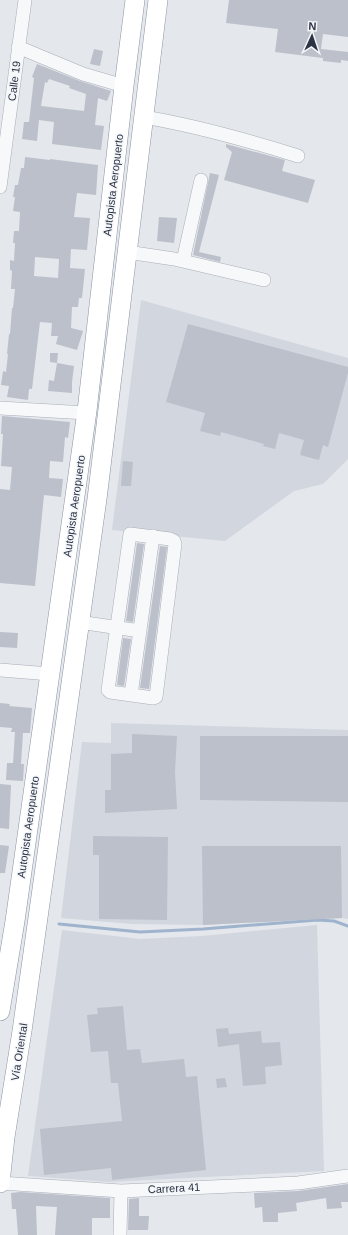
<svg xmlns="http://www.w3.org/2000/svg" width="348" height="1235" font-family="Arial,sans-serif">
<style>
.built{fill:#d2d6de}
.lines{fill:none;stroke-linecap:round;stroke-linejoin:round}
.stream{stroke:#9fb4cc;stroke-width:3}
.building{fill:#bbc0ca;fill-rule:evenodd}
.minor-casing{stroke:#a9aeb7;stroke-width:14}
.highway-casing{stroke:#8b94a3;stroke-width:20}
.minor{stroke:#f7f8fa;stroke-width:13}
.highway{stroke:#fff;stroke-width:19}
.labels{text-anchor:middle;stroke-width:3;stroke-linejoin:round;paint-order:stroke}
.street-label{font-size:11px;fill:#2b3445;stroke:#f4f6f9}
</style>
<rect width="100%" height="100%" fill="#e4e7ec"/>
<!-- built -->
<path class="built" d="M141 300 348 358V459L323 484 294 491 225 541 112 530Z
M111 723 348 730V919L342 918 203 925 132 924 61 918 82 742 111 743Z
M317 925 324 1171 109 1182 28 1176 62 930 140 939 202 936Z"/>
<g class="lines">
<!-- stream -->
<path class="stream" d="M59 924 140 932 203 929 318 920 334 921 348 926"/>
</g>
<!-- building -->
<path class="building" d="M229 0H348V37L323 34 321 49 348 52V61L341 60V63L323 61V58L275 52 278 29 226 23Z
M94 49 103 51 100 66 90 64Z
M37 64 80 81 111 91 107 101 98 98 95 125 104 126 101 150 52 144 54 122 39 120 37 141 22 139 24 122H29L34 78 32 77ZM49 79 70 86 69 88 86 94 84 111 41 106 45 82 47 83Z
M226 144 285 160 282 171 315 180 308 203 224 180 232 152 226 147Z
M25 157 50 160V159L98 165 96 195 77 193 74 217 90 218 87 250 71 249 70 268 85 269 82 298H79L78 307H72L71 328 83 331 77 350 56 344 58 336H51L52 323 40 322 32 389H29L28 400 7 397 9 386 1 385 3 371 6 372 8 354H7L9 334H10L12 308H13L15 289H11L12 271 10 270V260L14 261 15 243H13L14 231H19L20 212 13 211 15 197H13L15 185H18L21 168H24ZM35 257 59 259 58 278 34 276Z
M210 173 219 175 199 252 221 257 220 262 193 255Z
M159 217 177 218 174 243 157 241Z
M188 324 348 367V373L328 447 323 445 319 460 300 455 304 440 279 433 275 449 263 446 264 444 221 432 220 436 200 431 205 413 166 402Z
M50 353H58L57 363 50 362Z
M57 363 74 366 72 382V393L48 391 49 380 54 381Z
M2 416 70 422 68 438 65 437 63 462 50 461 49 478 63 479 61 497 44 495 35 586 0 583V489L10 490 12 467 1 466 3 434H1Z
M123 461 133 462 131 486H121Z
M137 543 144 544 133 622 126 621Z
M160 546 167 547 149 689 140 688Z
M0 632 18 633 17 648 0 647Z
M123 638 131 639 124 686 117 685Z
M0 703 10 704 9 706 32 708 30 733H23L21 764H24L23 781 6 780 7 763H13L15 732H11L12 728 0 727Z
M132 734 177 736 175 772 177 809 105 813V790H111V754L132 753Z
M200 736H348V802L200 800Z
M0 784 11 785 9 829 0 828Z
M93 836 168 837 167 920 99 919V855H93Z
M0 845 9 846 5 873H0Z
M202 846H341L342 918 203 925Z
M123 1006 127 1050 140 1049 142 1063 184 1059 186 1077 197 1076 206 1170 112 1180 111 1168 44 1175 40 1129 122 1121 118 1083H111L108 1051 91 1052 87 1015 98 1014 97 1008Z
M228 1028 229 1034 261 1031 262 1043 280 1042 282 1065 265 1067 266 1084 243 1086 239 1044 218 1047 216 1029Z
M225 1078 227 1087 217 1088 216 1079Z
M348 1184V1202H341L342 1208 327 1209 326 1198 296 1203 297 1211 278 1213V1222H263L262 1207 255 1208 254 1193 298 1191Z
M20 1192 110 1198V1218H92V1235H55L57 1207 36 1206 37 1235H18L16 1209H12L11 1193Z
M139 1198V1216H149L148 1230H128L129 1199Z"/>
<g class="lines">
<defs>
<path id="minor" d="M18 47 83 74 124 86
M144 117C197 126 247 140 298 156
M0 187 25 0
M127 252 174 259 264 280
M183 261 201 180
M0 408 87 413
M130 534 170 539 174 541 175 544 156 697 153 698 110 692 108 690Z
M79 622 140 631
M0 670 50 674
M131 695 153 536
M0 1183 121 1191 298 1183 348 1176
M120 1235 121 1191"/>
<path id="highway" d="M0 1011 15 921 87 411 124 86 135 0
M0 1183 5 1137 22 1031 97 499 158 0"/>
</defs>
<!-- minor casing -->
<use href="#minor" class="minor-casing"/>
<!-- highway casing -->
<use href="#highway" class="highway-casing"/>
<!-- minor -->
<use href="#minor" class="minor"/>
<!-- highway -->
<use href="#highway" class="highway"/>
</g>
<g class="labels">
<!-- street labels -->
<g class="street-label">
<text transform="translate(14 81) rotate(-83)" y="4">Calle 19</text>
<text transform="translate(113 185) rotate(-83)" y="4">Autopista Aeropuerto</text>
<text transform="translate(74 506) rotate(-82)" y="4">Autopista Aeropuerto</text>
<text transform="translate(28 827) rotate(-82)" y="4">Autopista Aeropuerto</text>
<text transform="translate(19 1052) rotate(-81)" y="4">Vía Oriental</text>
<text transform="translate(174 1188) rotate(-3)" y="4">Carrera 41</text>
</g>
</g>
<!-- north arrow -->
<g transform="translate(312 36) rotate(3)" stroke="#f4f6f9" stroke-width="3" paint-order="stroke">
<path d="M0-3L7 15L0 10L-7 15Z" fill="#2b3445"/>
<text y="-6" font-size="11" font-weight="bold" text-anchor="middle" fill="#2b3445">N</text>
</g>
</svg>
